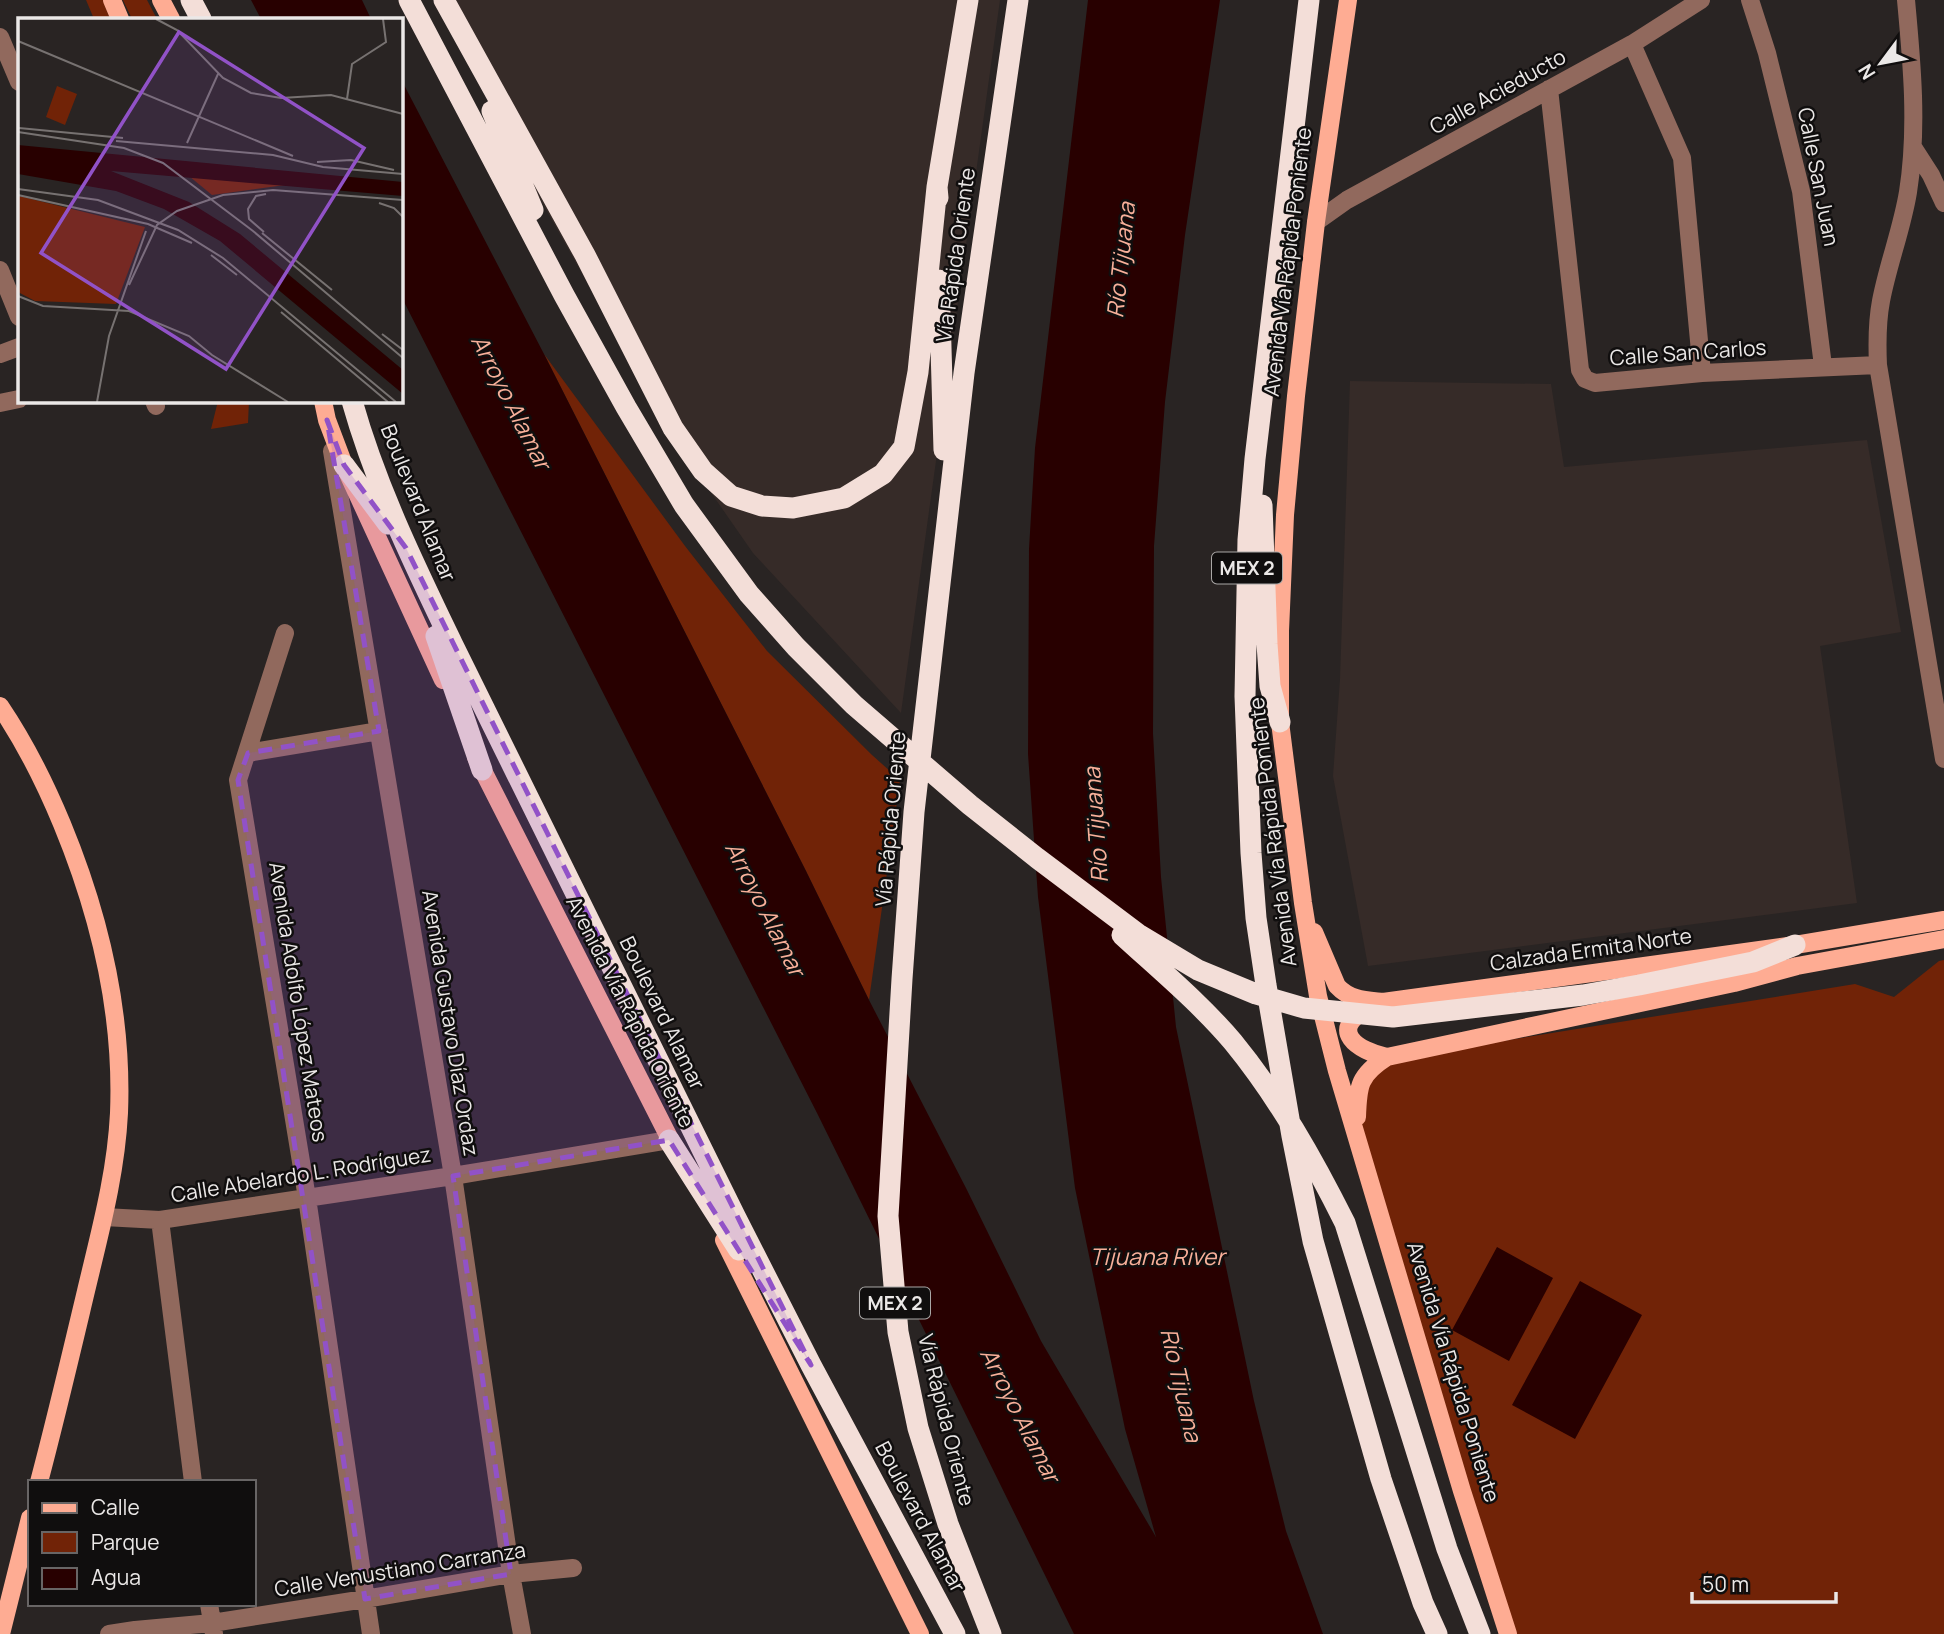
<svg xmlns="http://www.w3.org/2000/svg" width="1944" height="1634" font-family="Manrope,sans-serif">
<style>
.built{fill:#362b28}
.green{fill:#712307}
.water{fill:#280000}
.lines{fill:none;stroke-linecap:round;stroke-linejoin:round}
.minor{stroke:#91695d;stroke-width:18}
.major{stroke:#feac93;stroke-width:18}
.highway{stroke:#f3ded8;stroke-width:21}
.marked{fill:#9152c7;fill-opacity:0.2;stroke:#9152c7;stroke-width:5;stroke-dasharray:14 9;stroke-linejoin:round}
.labels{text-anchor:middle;stroke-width:5;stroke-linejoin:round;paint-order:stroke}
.shield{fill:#100e0e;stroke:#a9a7a6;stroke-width:2}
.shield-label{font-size:19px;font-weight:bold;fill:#ebe8e7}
.street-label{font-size:21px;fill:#ebe8e7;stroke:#100e0e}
.water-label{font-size:23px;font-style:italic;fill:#f8b09a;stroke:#100e0e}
.inset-road{fill:none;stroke:#777271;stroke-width:2}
.view{fill:#9152c7;fill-opacity:0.15;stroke:#9152c7;stroke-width:3.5}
.inset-edge{fill:none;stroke:#ebe8e7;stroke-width:3.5}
</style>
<rect width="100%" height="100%" fill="#292423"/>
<!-- built -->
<path class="built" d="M442 0H1000L901 713 753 553 682 451 526 174Z
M1350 381 1551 384 1564 467 1867 440 1901 632 1820 646 1857 903 1368 966 1333 776 1340 679Z"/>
<!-- green -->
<path class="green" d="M86 0H103L110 19H94Z
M123 0H147L157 19H132Z
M544 354 685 546 767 651 872 755 900 780 869 1000 806 871Z
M218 401H249L248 423 211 429Z
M1944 960V1634H1517L1474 1511 1362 1128 1359 1107 1372 1069 1385 1060 1855 984 1894 997 1939 961Z"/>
<!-- water -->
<path class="water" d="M251 0H362L371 19H261Z
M1088 0H1220L1185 235 1165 402 1154 546 1153 733 1161 877 1176 1027 1254 1401 1286 1531 1323 1634H1074L817 1113 401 296V79L544 354 806 871 869 1000 966 1188 1041 1341 1156 1537 1125 1429 1075 1188 1038 897 1028 754 1029 549 1035 448Z
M1497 1247 1553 1278 1509 1361 1452 1330Z
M1580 1281 1642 1315 1575 1439 1512 1405Z"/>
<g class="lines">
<!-- minor -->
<path class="minor" d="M1750 0 1767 53 1801 191 1823 366
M1906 0C1912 64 1918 128 1908 192 1902 229 1888 264 1881 301 1877 322 1877 343 1878 365L1944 759
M0 37 19 82
M1632 44 1682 158 1702 373
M1549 89 1580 370 1585 379 1595 383 1702 373 1878 365
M1913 147 1931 175 1944 203
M1316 222 1347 200 1632 44 1701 0
M0 270 19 317
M0 354 19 347
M154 401 156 406
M0 403 19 399
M332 451 453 1176 511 1574 522 1634
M285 633 238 780 307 1198 371 1634
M248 753 379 731
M104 1217 160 1220 453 1176 669 1140
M160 1220 193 1482
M209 1604 214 1634
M109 1634 135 1630 212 1623 365 1599 511 1574 573 1568"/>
<!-- major -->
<path class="major" d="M112 0 120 19
M161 0 171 19
M1348 0 1316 222 1296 396 1285 515 1280 631V722L1303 903 1318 996 1337 1071 1462 1491 1508 1634
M323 401 327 420 344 465 443 680
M0 706C25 743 45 783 62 824 100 916 123 1013 119 1113 116 1174 100 1232 86 1291 71 1354 56 1418 39 1482
M476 757 676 1151
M1314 932 1337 986C1350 1000 1365 1000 1383 1002L1795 945 1944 920
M1367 1009C1328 1030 1357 1051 1387 1057
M1357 1117C1358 1085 1359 1075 1387 1057L1734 983 1797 966 1944 939
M724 1240 920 1634
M1 1634 30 1518"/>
<!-- highway -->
<path class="highway" d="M191 0 201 19
M409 0 564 295 626 407 684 505 749 594 796 647 854 705 970 805 1037 858 1138 934 1198 970 1256 994 1304 1008 1393 1017 1583 995 1639 985 1753 962 1795 945
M444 0 585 255 673 428 703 471 731 496 762 506 793 508 844 498 883 474 904 447 918 372 937 187
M1309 0 1255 459 1248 540 1245 696 1251 853 1256 918 1266 985 1292 1136 1313 1241 1381 1479 1423 1603 1437 1634
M492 111 533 210
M938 198 937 187 968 0
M939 280 944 450
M352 401C376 486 414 564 452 643L735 1216 811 1365 955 1634
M344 465 388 524
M1262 505 1267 644 1270 686 1280 722
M436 636 482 770
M1122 935C1159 969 1200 1003 1233 1042 1278 1097 1313 1159 1345 1223L1447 1549 1480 1634
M669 1140 739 1250
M991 1634 948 1524 918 1428 898 1332 888 1216 902 979 914 812 964 373 1018 0"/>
</g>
<!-- marked area -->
<path class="marked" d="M327 420 344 465 406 548 811 1365 669 1140 453 1176 511 1574 365 1599 238 780 248 753 379 731Z"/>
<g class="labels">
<!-- shield labels -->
<g class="shield">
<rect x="1212" y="552.5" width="70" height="31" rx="5"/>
<rect x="860" y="1287.5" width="70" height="31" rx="5"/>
</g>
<g class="shield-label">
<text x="1247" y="575">MEX 2</text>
<text x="895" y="1310">MEX 2</text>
</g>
<!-- street labels -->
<g class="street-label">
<text transform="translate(1498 92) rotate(-29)" y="7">Calle Acieducto</text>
<text transform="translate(1818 177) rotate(79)" y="7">Calle San Juan</text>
<text transform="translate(956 255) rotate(-82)" y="7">Vía Rápida Oriente</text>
<text transform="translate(1288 262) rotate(-83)" y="7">Avenida Vía Rápida Poniente</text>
<text transform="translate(1688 353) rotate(-4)" y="7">Calle San Carlos</text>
<text transform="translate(418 503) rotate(68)" y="7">Boulevard Alamar</text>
<text transform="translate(891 819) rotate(-85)" y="7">Vía Rápida Oriente</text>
<text transform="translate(1273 832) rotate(-97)" y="7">Avenida Vía Rápida Poniente</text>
<text transform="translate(1591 950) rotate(-8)" y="7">Calzada Ermita Norte</text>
<text transform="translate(298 1002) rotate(81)" y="7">Avenida Adolfo López Mateos</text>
<text transform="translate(630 1012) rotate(63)" y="7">Avenida Vía Rápida Oriente</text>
<text transform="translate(662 1013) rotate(64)" y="7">Boulevard Alamar</text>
<text transform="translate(450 1023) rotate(81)" y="7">Avenida Gustavo Díaz Ordaz</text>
<text transform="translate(301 1175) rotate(-9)" y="7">Calle Abelardo L. Rodríguez</text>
<text transform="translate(1453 1372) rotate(73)" y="7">Avenida Vía Rápida Poniente</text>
<text transform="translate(946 1420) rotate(76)" y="7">Vía Rápida Oriente</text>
<text transform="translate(920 1517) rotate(62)" y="7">Boulevard Alamar</text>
<text transform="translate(400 1570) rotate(-9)" y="7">Calle Venustiano Carranza</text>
</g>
<!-- water labels -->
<g class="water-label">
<text transform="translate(1121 260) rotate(-84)" y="8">Río Tijuana</text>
<text transform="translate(511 402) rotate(63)" y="8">Arroyo Alamar</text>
<text transform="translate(1096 825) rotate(-94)" y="8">Río Tijuana</text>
<text transform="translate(765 909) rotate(63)" y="8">Arroyo Alamar</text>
<text x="1157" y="1265">Tijuana River</text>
<text transform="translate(1181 1385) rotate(77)" y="8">Río Tijuana</text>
<text transform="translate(1020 1415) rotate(63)" y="8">Arroyo Alamar</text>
</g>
</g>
<!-- overview -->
<g transform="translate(18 18)">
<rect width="385" height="385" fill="#292423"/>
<path d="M39 68 59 76 47 107 28 99ZM171 158 267 167 194 177ZM1 178 127 209 98 286 17 283 0 274Z" fill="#712307"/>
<path d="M0 127 385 164V178L93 153 171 184 222 216 385 352V376L202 223 146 191 98 173 0 156Z" fill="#280000"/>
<path class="inset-road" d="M138 1 159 12 205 60 233 75 263 80 313 77 385 96M0 23 275 138M329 81 334 46 368 24 365 1M1 110 105 120M0 114 106 130 145 145 235 213 385 340M98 123 255 137 305 149 385 156M169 125 200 56M299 144 333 142 376 152M0 171 80 182 160 212 205 240 378 384M0 177 130 206 174 225M361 185 376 190 385 199M246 214 231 201 230 191 238 178 248 176M244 215 314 272M193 237 219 257M111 267 139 207 159 193 205 177 255 172 385 182M0 278 25 288 111 293 171 318 194 337 270 384M263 294 370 384M364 316 385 332M79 384 91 318 128 213"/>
<path class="view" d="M161 14 346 130 208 351 23 235Z"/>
<rect width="385" height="385" class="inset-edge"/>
</g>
<!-- legend -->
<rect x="28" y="1480" width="228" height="126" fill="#100e0e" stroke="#686565" stroke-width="2"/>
<rect x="42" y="1503" width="35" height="10" fill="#feac93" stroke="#686565" stroke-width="2"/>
<text x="91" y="1515" font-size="21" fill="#ebe8e7">Calle</text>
<rect x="42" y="1532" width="35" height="21" fill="#712307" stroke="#686565" stroke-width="2"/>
<text x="91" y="1550" font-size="21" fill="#ebe8e7">Parque</text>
<rect x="42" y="1568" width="35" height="21" fill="#280000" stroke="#686565" stroke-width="2"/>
<text x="91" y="1585" font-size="21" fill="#ebe8e7">Agua</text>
<!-- north arrow -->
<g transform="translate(1881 63) rotate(238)" stroke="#100e0e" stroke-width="5" paint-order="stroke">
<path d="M0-5L12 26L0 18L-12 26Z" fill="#ebe8e7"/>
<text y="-10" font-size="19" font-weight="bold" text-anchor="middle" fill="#ebe8e7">N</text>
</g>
<!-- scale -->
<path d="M1692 1592v10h144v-10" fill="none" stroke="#ebe8e7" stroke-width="3.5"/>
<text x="1702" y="1592" font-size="21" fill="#ebe8e7" stroke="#100e0e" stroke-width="5" paint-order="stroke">50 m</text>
</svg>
